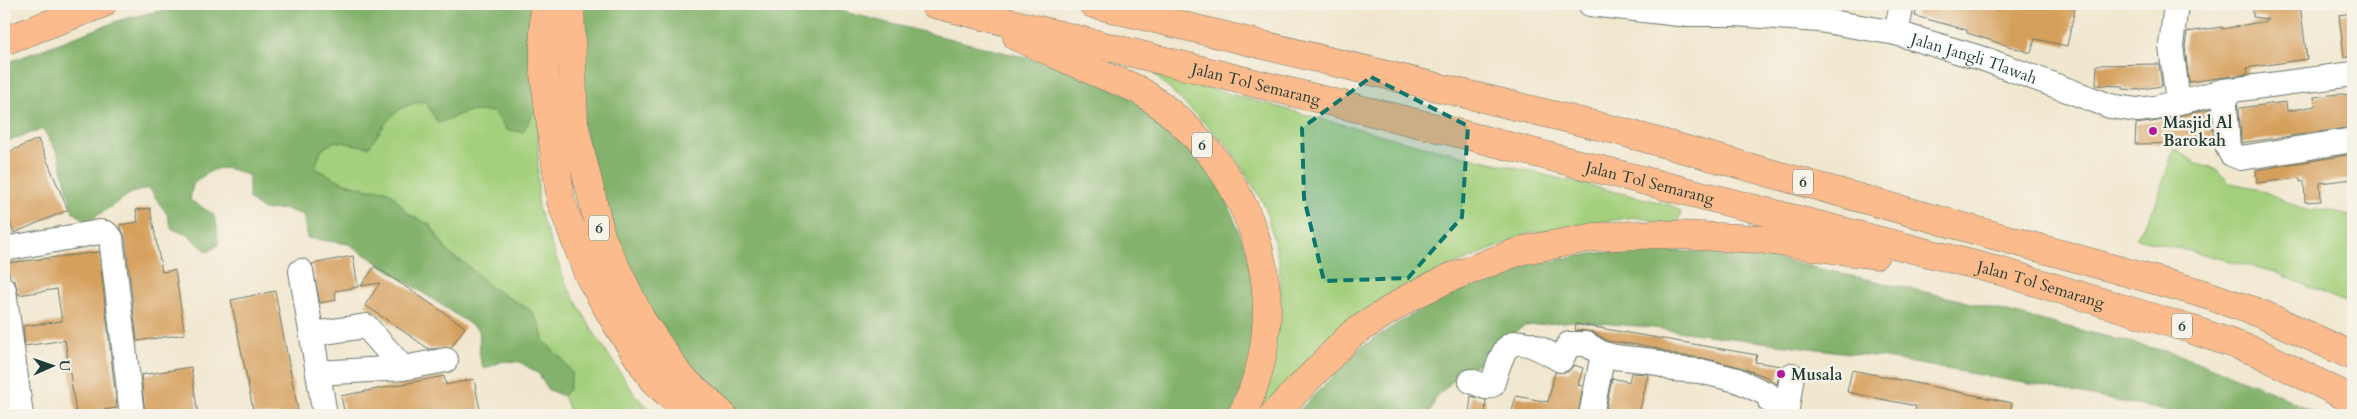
<svg xmlns="http://www.w3.org/2000/svg" width="2357" height="419" font-family="Cardo,serif">
<style>
.green{fill:#a4d07d;stroke:#628658}
.forest{fill:#83b26c;stroke:#517850}
.building{fill:#d59f5c}
.lines{fill:none;stroke-linecap:round;stroke-linejoin:round}
.minor-casing{stroke:#68786a;stroke-width:26}
.highway-casing{stroke:#68786a;stroke-width:29}
.minor{stroke:#fff;stroke-width:24}
.highway{stroke:#fbbb8d;stroke-width:28}
.marked{fill:#0f766e;fill-opacity:0.2;stroke:#0f766e;stroke-width:4;stroke-dasharray:10 6;stroke-linejoin:round}
.poi-dot{fill:#b5179e;stroke:#f7f3e8;stroke-width:2}
.labels{text-anchor:middle;stroke-width:5;stroke-linejoin:round;paint-order:stroke}
.shield{fill:#f7f3e8;stroke:#60746a;stroke-width:1}
.shield-label{font-size:15px;font-weight:bold;fill:#1f3d34}
.street-label{font-size:16px;fill:#1f3d34;stroke:#f7f3e8}
.poi-label{font-size:16px;font-weight:bold;fill:#1f3d34;stroke:#f7f3e8;text-anchor:start}
</style>
<rect width="100%" height="100%" fill="#f7f3e8"/>
<filter id="ink" filterUnits="userSpaceOnUse"><feTurbulence type="fractalNoise" baseFrequency=".02" numOctaves="2"/><feDisplacementMap in="SourceGraphic" scale="10" xChannelSelector="R" yChannelSelector="G"/><feConvolveMatrix kernelMatrix="1 2 1 2 8 2 1 2 1" color-interpolation-filters="sRGB"/></filter>
<filter id="wash" filterUnits="userSpaceOnUse"><feTurbulence type="fractalNoise" baseFrequency=".0096" numOctaves="4" result="noise"/><feDisplacementMap in="SourceGraphic" scale="20" xChannelSelector="R" yChannelSelector="G"/><feGaussianBlur stdDeviation="1.12" result="paint"/><feColorMatrix in="noise" values="0 0 0 0 0 0 0 0 0 0 0 0 0 0 0 0 0 1.4 0 .05"/><feComposite in="paint" operator="in"/></filter>
<g filter="url(#wash)">
<rect width="100%" height="100%" fill="#f1e7cf"/>
<!-- green -->
<path class="green" d="M1153 73 1407 142 1671 205 1681 212 1677 224H1671L1634 217 1530 233 1415 282 1265 415H1257L1282 307 1279 262 1265 206 1229 147Z
M425 101 438 123 468 111H494L507 130 538 107V208L566 284 596 336 635 395 656 415H571L563 396 569 389 562 359 543 341 540 325 530 310 490 287 466 264 449 254 430 225 408 214 391 193 385 190 368 189 344 183 315 168 321 150 335 141 369 147C387 122 392 106 425 101Z
M2174 148 2198 164 2217 170 2230 183 2256 188 2308 211 2325 209 2353 216V306L2275 272 2136 238 2155 206Z"/>
<!-- forest -->
<path class="forest" d="M189 4H531L538 107 523 132 507 130 494 112 468 111 438 123 425 101C392 106 387 122 369 147L335 141 321 150 315 168 344 183 368 189 385 190 391 193 408 214 430 225 449 254 466 264 490 287 530 310 540 325 543 341 562 359 572 373 569 389 563 396 547 389 539 374 520 362 503 361 484 369C477 358 481 343 479 330L349 244 307 238 303 215 286 209 263 210 249 199V176C221 164 216 165 193 184L190 200 213 214 217 226 218 245 208 252 188 235 172 229 167 214 149 188 131 193 88 222 73 212 59 156 43 129 4 142V64L120 20Z
M579 4H813L1062 67 1136 99 1180 132 1219 181 1257 277 1253 363 1232 415H738L686 369 649 315 611 236 583 124Z
M1659 250 1757 255 1939 295 2177 354 2272 391 2319 415H2177L2157 409 2052 388 1880 357 1638 326 1574 321 1524 326 1498 344 1481 362 1460 373 1435 399 1430 415H1295L1361 347 1417 311 1455 293 1527 265 1597 253Z"/>
<g id="blocks">
<!-- building -->
<path class="building" d="M1918 4H1977L1999 10 2000 4H2076L2067 46 2035 39 2031 53 1967 33V30L1915 16Z
M2253 4H2300L2307 59 2247 68 2248 74 2189 82 2185 46 2187 32 2222 27V29L2267 21V19L2253 17Z
M2353 13V57H2344L2339 15Z
M2159 64 2162 86 2135 90 2123 89V86L2096 85 2097 65Z
M2338 94 2353 95V127L2241 143 2239 108 2286 102 2287 111 2315 106 2314 97Z
M2211 108 2214 143 2135 144 2136 124 2158 121Z
M38 139 68 210 14 233 4 208V154Z
M2353 154V179L2320 183 2321 201 2305 202 2304 181 2300 182V178L2257 183 2256 170Z
M150 208 162 272 175 270 185 334 137 341 125 236 119 225 138 222 136 210Z
M99 252 117 408 76 414 65 340 25 346 23 326 62 321 57 289 19 295 15 282 10 277 7 263Z
M353 256 358 287 335 291 336 300 320 303 312 264Z
M375 266 465 327 451 348 429 349 365 305 380 283 361 286Z
M275 291 291 375 299 415H254L248 384 231 300Z
M1576 324 1757 355 1755 362 1781 366 1777 384 1767 377 1740 367 1703 358 1676 355 1653 347 1608 341 1593 332 1575 330Z
M1574 365 1583 368 1578 385 1583 386 1578 415H1511L1516 396 1548 402 1555 372H1568Z
M191 367 198 415H145L141 375Z
M1852 370 2012 403 2010 415H1914L1916 406 1847 392Z
M1631 373 1648 374 1639 415H1605L1612 378 1629 382Z
M444 376 446 385 474 379 481 415H345L341 396Z
M1471 396 1486 400 1485 415H1469Z"/>
</g>
</g>
<g filter="url(#ink)">
<use href="#blocks" fill-opacity="0" stroke="#68786a" stroke-width="1"/>
<g class="lines">
<defs>
<g id="minor">
<path id="s1" d="M1590 4 1679 14H1735L1819 20 1896 33 1987 60 2110 106 2137 110 2155 108 2224 91 2353 74"/>
<path d="M2176 4 2171 46 2178 102"/>
<path d="M1896 33 1902 4"/>
<path d="M2224 91 2228 148 2231 154 2241 158 2353 140"/>
<path d="M4 249 100 232 106 233 111 238 132 415"/>
<path d="M301 271 325 415"/>
<path d="M4 290 21 415"/>
<path d="M312 334 366 326 403 368"/>
<path d="M318 373 403 368 446 360"/>
<path d="M1471 381 1486 387 1492 385C1495 376 1501 354 1507 348 1520 333 1548 354 1561 360L1569 344H1586L1603 354 1615 357 1652 361 1673 369 1700 371 1737 380 1769 395 1770 401 1787 406"/>
<path d="M1591 415 1603 354"/>
<path d="M1786 415 1792 375"/>
</g>
<g id="highway">
<path d="M544 4V73L561 202 588 274 616 323 653 380 691 415"/>
<path d="M570 4 574 125 602 239 641 319 679 375 723 415"/>
<path id="s2" d="M934 4 1465 135 2003 272 2190 329 2257 352 2353 400"/>
<path d="M1093 4 1619 131 2201 293 2262 314 2353 356"/>
<path d="M1017 37C1045 49 1072 62 1100 74 1114 80 1129 84 1142 92 1250 162 1301 296 1242 415"/>
<path d="M4 41 102 4"/>
<path d="M1273 415 1352 334 1410 297 1449 278 1523 250 1595 237 1659 234 1758 239 1875 255"/>
</g>
</defs>
<!-- minor casing -->
<use href="#minor" class="minor-casing"/>
<!-- highway casing -->
<use href="#highway" class="highway-casing"/>
<!-- minor -->
<use href="#minor" class="minor"/>
<!-- highway -->
<use href="#highway" class="highway"/>
</g>
</g>
<!-- marked area -->
<path class="marked" d="M1371 77 1468 126 1462 217 1408 278 1324 281 1304 198 1302 128Z"/>
<!-- markers -->
<g class="poi-dot">
<circle cx="2153" cy="131" r="5"/>
<circle cx="1781" cy="374" r="5"/>
</g>
<g class="labels">
<!-- shield labels -->
<g class="shield">
<rect x="1192" y="132.5" width="20" height="25" rx="4"/>
<rect x="1793" y="169.5" width="20" height="25" rx="4"/>
<rect x="589" y="215.5" width="20" height="25" rx="4"/>
<rect x="2172" y="313.5" width="20" height="25" rx="4"/>
</g>
<g class="shield-label">
<text x="1202" y="150">6</text>
<text x="1803" y="187">6</text>
<text x="599" y="233">6</text>
<text x="2182" y="331">6</text>
</g>
<!-- street labels -->
<g class="street-label">
<text dy="6" stroke="none"><textPath href="#s1" startOffset="390">Jalan Jangli Tlawah</textPath></text>
<text dy="6" stroke="none"><textPath href="#s2" startOffset="332">Jalan Tol Semarang</textPath></text>
<text dy="6" stroke="none"><textPath href="#s2" startOffset="738">Jalan Tol Semarang</textPath></text>
<text dy="6" stroke="none"><textPath href="#s2" startOffset="1142">Jalan Tol Semarang</textPath></text>
</g>
<!-- poi labels -->
<g class="poi-label">
<text x="2163" y="128">Masjid Al<tspan x="2163" dy="18">Barokah</tspan></text>
<text x="1791" y="380">Musala</text>
</g>
</g>
<!-- margin -->
<rect width="2357" height="419" fill="none" stroke="#f7f3e8" stroke-width="20"/>
<!-- north arrow -->
<g transform="translate(52 366) rotate(88)" stroke="#f7f3e8" stroke-width="4" paint-order="stroke">
<path d="M0-4L9 19L0 12L-9 19Z" fill="#1f3d34"/>
<text y="-8" font-size="14" font-weight="bold" text-anchor="middle" fill="#1f3d34">U</text>
</g>
</svg>
